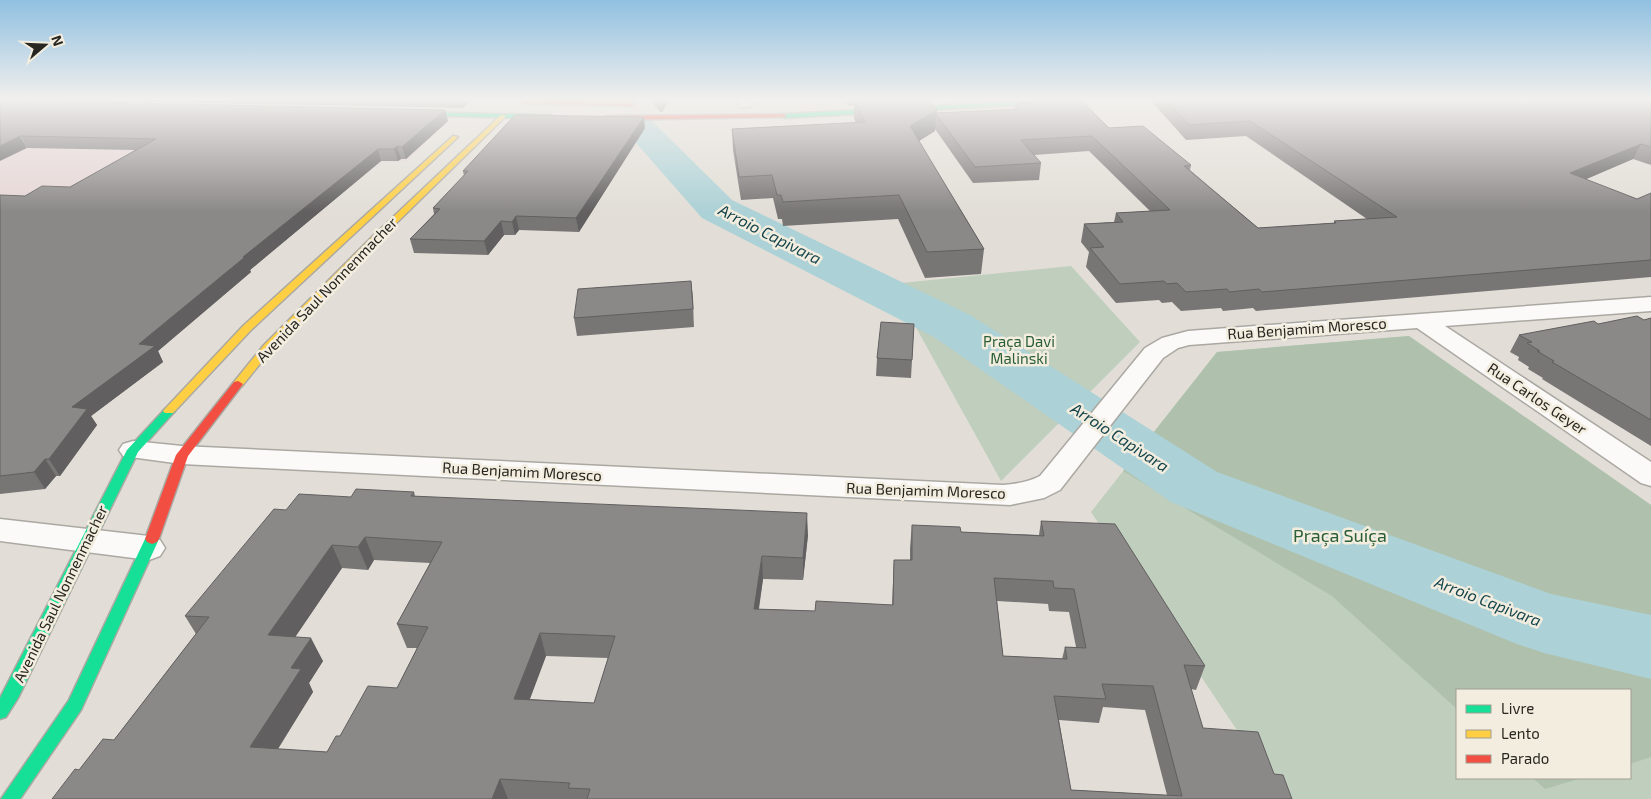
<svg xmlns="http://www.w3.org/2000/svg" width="1651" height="799" font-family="'Exo 2',sans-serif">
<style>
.commercial{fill:#e6d6d6}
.green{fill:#bfcebd;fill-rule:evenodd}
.forest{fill:#afc1ad}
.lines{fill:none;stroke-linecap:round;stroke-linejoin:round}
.river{fill:#acd1d6;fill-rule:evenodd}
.street-casing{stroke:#aba8a2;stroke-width:3}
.fast-casing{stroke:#aba8a2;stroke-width:3}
.slow-casing{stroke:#aba8a2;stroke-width:3}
.jam-casing{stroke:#aba8a2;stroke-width:3}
.street{fill:#fbfaf9;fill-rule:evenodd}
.fast{fill:#16e098;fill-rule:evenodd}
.slow{fill:#ffcf43;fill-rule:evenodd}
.jam{fill:#f24e42;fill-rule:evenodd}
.wall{fill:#787575;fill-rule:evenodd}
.shaded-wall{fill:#615f5f}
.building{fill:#8b8888;stroke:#615f5f;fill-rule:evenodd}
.labels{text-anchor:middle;stroke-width:5;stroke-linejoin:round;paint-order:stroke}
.street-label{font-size:15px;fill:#282620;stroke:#f3eddf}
.park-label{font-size:15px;fill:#295e36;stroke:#f3eddf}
.water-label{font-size:16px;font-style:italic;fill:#14454d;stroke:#f3eddf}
.near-park-label{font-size:18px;fill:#295e36;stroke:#f3eddf}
</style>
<rect width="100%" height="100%" fill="#e2ded7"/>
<!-- commercial -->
<path class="commercial" d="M100 112 190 114 452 119 405 162 249 158 0 220V161Z"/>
<!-- green -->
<path class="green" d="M1071 266 1140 342 1001 481 892 284Z
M1409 336 1651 505V799H1283L1091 512 1217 352ZM1457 690H1630V778H1457Z"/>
<!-- forest -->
<path class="forest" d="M1409 336 1651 505V757L1630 764V690H1457V709L1332 596 1123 471 1217 352Z
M1533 778H1582L1545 789Z"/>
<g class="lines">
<!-- river -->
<path class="river" d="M640 118 652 121 732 200 970 315 1217 472 1551 594 1651 615V679L1544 653 1517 644 1171 502 934 337 702 218 623 128 628 121Z"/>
<defs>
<path id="street" d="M737 100H751L752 104 750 107H740Z
M1651 297V311L1445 326 1651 462V486L1641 483 1417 328 1189 345 1178 348 1163 358 1060 490 1044 498 1010 505 182 464 123 456 119 450 123 444 133 441 182 446 1003 485C1016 484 1028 482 1040 476L1145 348 1162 338 1188 331Z
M0 519 149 536 160 540 165 548 160 556 149 560 0 541Z"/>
<path id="fast" d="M1041 100H1075L1072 102 784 118 781 116 784 114Z
M409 112 551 115 554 117 551 119 407 115V113Z
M169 408 175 411 138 452 18 698 6 717 0 719V698L127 450 165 409Z
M152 534 157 536 159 539 81 710 20 799H1L69 700 145 539 147 536Z"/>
<path id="slow" d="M501 115 506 116 379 240 272 349 242 386H234L233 384 234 382 264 345 373 236Z
M453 136 458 137 251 330 173 413H165L163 411 165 409 243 326Z"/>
<path id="jam" d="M526 100 631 102 634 104 631 106 524 103V101Z
M784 114 786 115V117L606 120 603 118 606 116Z
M238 381 243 384 188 456 159 539 157 542 152 544 147 542 145 539 176 455 234 382Z"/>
</defs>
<!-- street casing -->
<use href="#street" class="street-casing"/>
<!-- fast casing -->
<use href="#fast" class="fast-casing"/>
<!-- slow casing -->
<use href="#slow" class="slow-casing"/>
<!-- jam casing -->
<use href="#jam" class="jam-casing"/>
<!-- street -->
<use href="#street" class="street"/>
<!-- fast -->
<use href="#fast" class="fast"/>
<!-- slow -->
<use href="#slow" class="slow"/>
<!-- jam -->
<use href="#jam" class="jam"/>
</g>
<!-- wall -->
<path class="wall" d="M0 100 445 110 448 121 406 159H401L398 161H381L250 270 251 272 158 351 163 362 91 416 97 425 60 476H56L45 489 0 494V195L25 196 70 187 135 150 27 148Z
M58 100H471L462 108Z
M651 100H669L662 112H660Z
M846 100H929L937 113 1015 110 1016 104H1020L1021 100H1081L1109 128 1191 165 1190 170 1258 228 1334 223V221L1367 219 1246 136 1186 140 1153 103 1154 100H1651V165L1633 159 1586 179 1637 199 1651 193V277L1256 311 1253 308 1223 311 1221 308 1181 311 1172 302 1162 303 1159 300 1116 303 1086 267 1089 252 1081 242 1084 224 1114 222 1116 213 1150 211 1089 151 1034 155 1041 163 1039 180 973 183 935 129V131L919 141 984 249 981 274 925 278 898 219 783 226 782 219H778L773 198 741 200 733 150 732 129 856 123 854 119V106H848Z
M645 128 579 232 519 230 515 235H504L488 255 414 253 410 239 434 214 433 208 464 176 463 171Z
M691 281 694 327 577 336 574 318Z
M1651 318V446L1542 379 1543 378 1528 369 1529 367 1518 360 1519 357 1510 352 1519 335 1598 324 1644 320Z
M914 324 911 378 876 376 877 358Z
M414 492 415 496 808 535 803 580 763 579 759 609 815 611 892 605 894 560H910V548L912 525 961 532 1039 535 1041 521 1205 666 1196 690 1191 689 1203 728 1274 774 1292 799H52L79 770 114 740 196 634 185 616 286 510 351 497ZM374 560 430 563 397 624 407 648H417L397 688 340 736 327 752 278 749 313 692 309 683 323 661 295 637 342 568 368 570ZM997 601 1048 604 1049 611 1069 612 1076 647H1065L1062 659 1003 656ZM546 656 608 658 594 703 530 699ZM1103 707 1145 710 1167 795 1071 790 1059 720 1099 723Z"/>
<!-- shaded-wall -->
<path class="shaded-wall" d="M460 100H471L462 108Z
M665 100H669L662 112V105Z
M445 110 448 121 406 159 402 147Z
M937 110 935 131 909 147 910 126Z
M644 117 645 128 579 232 576 218Z
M20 136 27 148 0 161V146Z
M1641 144 1633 159 1561 190 1570 173Z
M397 146 401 159 398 161 394 149Z
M378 149 381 161 250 270 251 272 158 351 163 362 91 416 97 425 60 476 49 459 72 407 139 344 243 257Z
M516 216 519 230 515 235 512 222Z
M501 221 504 235 488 255 484 241Z
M691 281 693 298 694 327 693 309Z
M45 459 56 476 45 489 34 472Z
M807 513 808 535 803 580V558Z
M365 537 374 560 368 570 358 547Z
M332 545 342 568 281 658 268 635Z
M762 556 763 579 755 632 754 609Z
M540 633 546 656 521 722 514 699Z
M311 638 323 661 309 683 313 692 264 771 250 747 291 668Z
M500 779 508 799H492Z"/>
<!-- building -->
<path class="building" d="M0 100H3L445 110 402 147 397 146 394 149H378L243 257H245L139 344 155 346 72 407 87 409 49 459H45L34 472 0 476V195L25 196 42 186 70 187 156 139 20 136 0 146Z
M655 100H665L662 105H659Z
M855 100H929L937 110 910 126 984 249 927 252 899 195 783 202 781 195H777L772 175 739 177 732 129 865 122Z
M1026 100H1081L1109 128 1143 126 1191 165 1184 166 1258 228 1336 223 1334 221 1397 217 1250 121 1190 125 1166 100H1651V147L1641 144 1570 173 1637 199 1651 193V260L1262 292 1259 289 1229 292 1227 289 1186 292 1177 283 1167 284 1164 281 1120 284 1090 248 1104 247 1084 224 1123 222 1116 213 1170 210 1092 136 1021 140 1041 163 975 167 936 114 937 113 1019 109 1016 104 1029 103Z
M515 115 644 117 576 218 516 216 512 222 501 221 484 241 410 239 440 209 433 208 468 171H463Z
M691 281 693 309 574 318 578 289Z
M1637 316 1644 320 1651 318V420L1552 362 1554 361 1537 351H1540L1527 343 1532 342 1519 335 1594 321 1598 324Z
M881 322 914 324 912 360 877 358Z
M356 489 414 492 411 496 807 513 803 558 762 556 754 609 815 611 816 601 893 605 894 560H912V525L960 527 961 532 1044 536 1041 521 1115 524 1205 666 1184 665 1203 728 1258 732 1274 774 1283 775 1292 799H587L590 789 568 788 570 783 500 779 492 799H52L75 769 79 770 103 739 114 740 209 617 185 616 274 509 286 510 299 494 351 497ZM365 537 442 542 397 624 428 627 397 688 368 686 340 736H336L327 752 250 747 301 669 291 668 311 638 268 635 332 545 358 547ZM994 578 1053 581 1054 588 1074 589 1086 648 1065 647 1067 659 1003 656ZM540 633 615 636 594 703 514 699ZM1102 684 1153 686 1182 796 1071 790 1054 696 1106 699Z"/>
<!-- sky -->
<linearGradient id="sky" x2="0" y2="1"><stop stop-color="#90c0e1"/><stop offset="0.47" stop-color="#f2f0ed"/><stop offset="1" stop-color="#f2f0ed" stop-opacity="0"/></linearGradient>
<rect width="1651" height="212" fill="url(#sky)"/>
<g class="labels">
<!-- street labels -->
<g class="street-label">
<text transform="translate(327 290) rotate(-46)" y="5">Avenida Saul Nonnenmacher</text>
<text transform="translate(1307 329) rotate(-4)" y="5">Rua Benjamim Moresco</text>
<text transform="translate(1537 399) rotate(34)" y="5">Rua Carlos Geyer</text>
<text transform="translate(522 472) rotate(3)" y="5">Rua Benjamim Moresco</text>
<text transform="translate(926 491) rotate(2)" y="5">Rua Benjamim Moresco</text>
<text transform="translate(61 594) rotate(-64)" y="5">Avenida Saul Nonnenmacher</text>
</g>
<!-- park labels -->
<g class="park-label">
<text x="1019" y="347">Praça Davi<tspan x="1019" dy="17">Malinski</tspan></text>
</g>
<!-- water labels -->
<g class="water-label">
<text transform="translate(770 234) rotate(27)" y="6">Arroio Capivara</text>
<text transform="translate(1120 437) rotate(33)" y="6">Arroio Capivara</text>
<text transform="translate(1488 601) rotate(21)" y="6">Arroio Capivara</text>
</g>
<!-- near-park labels -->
<g class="near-park-label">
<text x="1340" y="542">Praça Suíça</text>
</g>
</g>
<!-- legend -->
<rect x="1456" y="689" width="175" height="90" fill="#f3eddf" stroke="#a29d93"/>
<rect x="1466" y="705" width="25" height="8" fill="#16e098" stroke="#a29d93"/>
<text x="1501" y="714" font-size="15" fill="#282620">Livre</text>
<rect x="1466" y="730" width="25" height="8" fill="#ffcf43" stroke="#a29d93"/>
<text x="1501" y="739" font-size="15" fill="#282620">Lento</text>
<rect x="1466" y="755" width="25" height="8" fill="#f24e42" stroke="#a29d93"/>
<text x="1501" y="764" font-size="15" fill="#282620">Parado</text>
<!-- north arrow -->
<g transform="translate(45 45) rotate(71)" stroke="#f3eddf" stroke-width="4" paint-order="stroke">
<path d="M0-4L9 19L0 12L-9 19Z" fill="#282620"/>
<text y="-8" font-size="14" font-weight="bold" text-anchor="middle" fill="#282620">N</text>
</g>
</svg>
